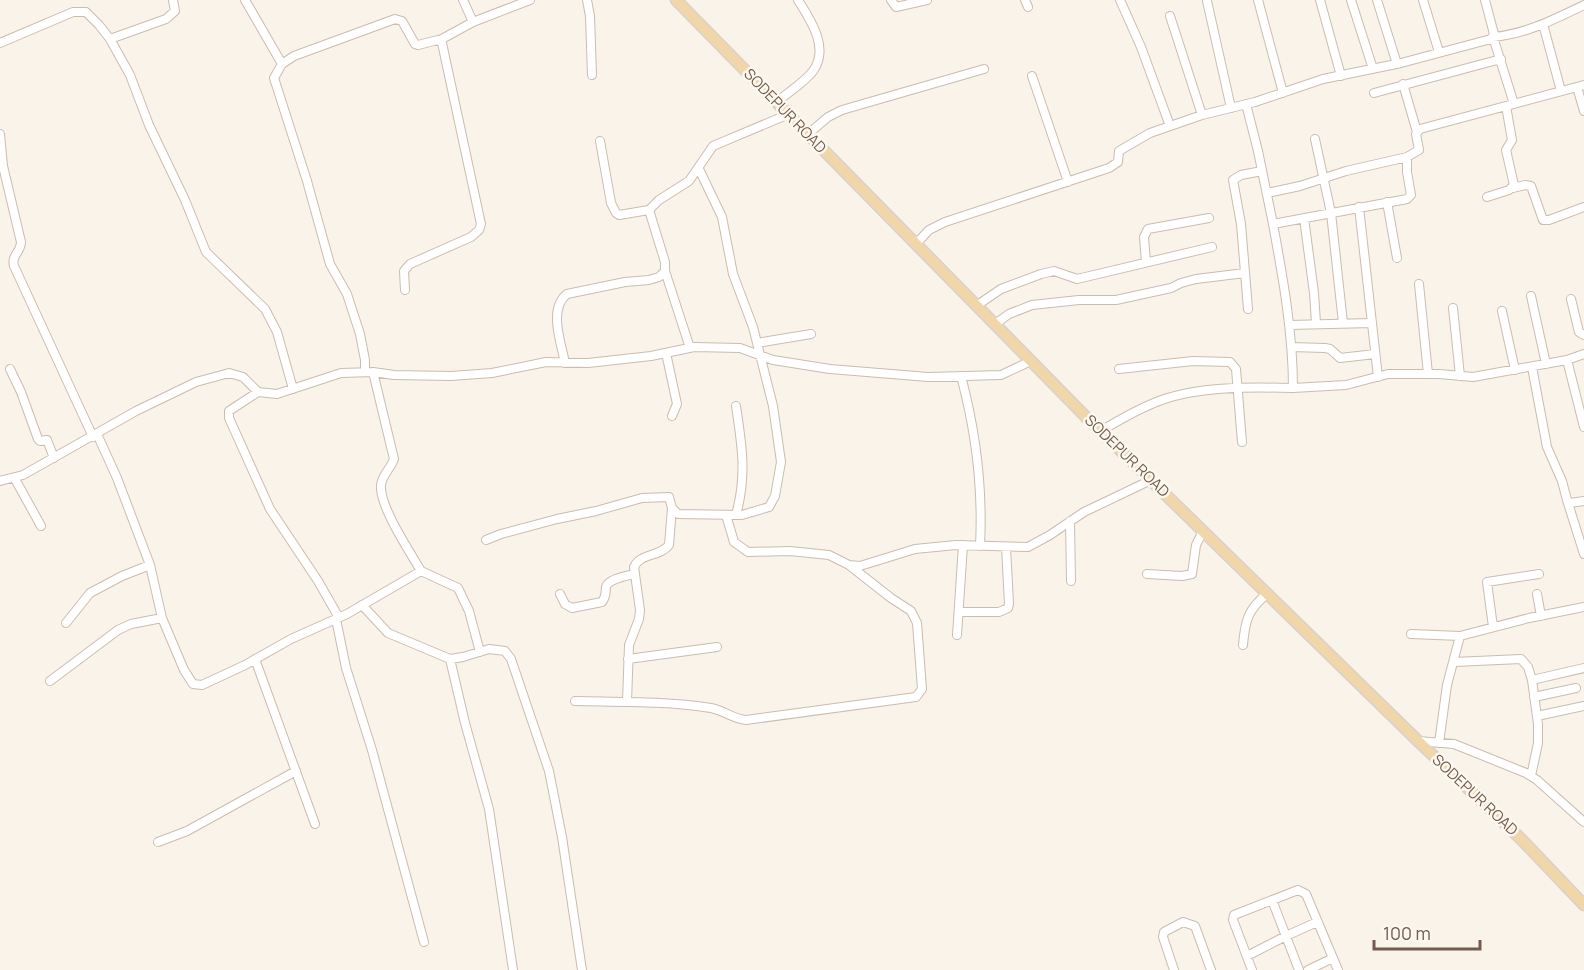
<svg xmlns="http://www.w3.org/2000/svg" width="1584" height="970" font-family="Manrope,sans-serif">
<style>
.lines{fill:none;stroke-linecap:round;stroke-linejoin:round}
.minor-casing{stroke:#cbbcb0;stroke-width:10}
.major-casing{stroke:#d8d1ce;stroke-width:13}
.minor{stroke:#fff;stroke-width:8}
.major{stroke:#f1d6a9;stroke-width:10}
.labels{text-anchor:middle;stroke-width:5;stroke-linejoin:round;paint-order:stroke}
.street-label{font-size:15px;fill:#725b4f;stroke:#fdf8ef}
</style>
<rect width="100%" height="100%" fill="#faf3e9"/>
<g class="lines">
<defs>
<path id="minor" d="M245 0 282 64
M463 0 473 22
M587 0 590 16 592 75
M891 0 896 7 927 0
M1025 0 1028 7
M1120 0 1141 47 1170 126
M1258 0 1283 93
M1320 0 1341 76
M1351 0 1373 69
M1377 0 1397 64
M1423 0 1439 52
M1207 1 1231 108
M1170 16 1202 115
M1543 24 1561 91
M110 39 166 19 175 11 173 0
M440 40 473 22 530 0
M0 43 73 12H86L99 25 110 39 130 75 149 125 185 200 206 252 265 309 277 332 293 389
M1032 76 1068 182
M1403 84 1417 132
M1584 85 1420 129 1416 134 1419 150 1407 157V172L1411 195 1407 199 1273 224C1283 278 1293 333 1293 388L1346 385 1388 374H1439L1473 377 1567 360 1584 354
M1577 87 1584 111
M1374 93 1501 59
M777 102C788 92 804 83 813 71 830 48 810 19 798 0
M1246 104 1258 151 1273 224
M1514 104 1493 37C1526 34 1555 19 1584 5
M0 134 3 166 21 242C21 252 11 255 14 266L93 437
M808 134 828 117 842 110 984 69
M1315 139 1331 213 1343 323
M600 141 611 203 616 213 619 215 649 210
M1513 188 1525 185 1531 186 1543 220H1549L1584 207
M1267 193 1300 186 1346 171 1407 157
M1487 197 1509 190 1514 185 1506 150 1512 140 1506 106
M1387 202 1397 258
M1359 207 1378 377
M1304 218 1314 293 1316 323
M916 244 929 230 945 222 1109 168 1118 162 1119 151 1150 133 1202 115 1255 102 1323 79 1401 63 1491 39 1494 34 1485 0
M1146 262 1144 237 1148 229 1209 218
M665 271 690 348
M1419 284 1428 374
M1531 296 1546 364
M1571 299 1579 332 1584 335
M976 306 1001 289 1041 274 1054 271 1077 279 1212 247
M1453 308 1460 376
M1248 309 1241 224 1233 180 1241 175 1262 171
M1502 311 1515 370
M995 324 1009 314 1032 305 1079 300H1116L1171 288 1181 283 1196 279 1245 273
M1289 325 1372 323
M757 343 811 334
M1291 347 1325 348 1330 349 1340 358 1375 354
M666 353 677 404 672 416
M1567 360 1584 427
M565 363C561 342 548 309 567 294L625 282 649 280 659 277 665 271V262L649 210 659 200 689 181 713 146 789 114
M1532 367 1547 447 1562 481 1567 500 1570 503 1584 501
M10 369 21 392 38 439 40 441 47 440 54 458
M1119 369 1193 361 1230 362 1236 369 1242 442
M365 372V360L360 334 347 294 330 264 307 181 274 78 282 64 294 56 395 19 402 21 415 44 418 45 438 40 442 43 481 224 479 230 471 237 410 264 404 271 405 290
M961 376C976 432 983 488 980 546
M258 392 229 411V418L270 509 318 581 338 616
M1101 431C1119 420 1138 409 1159 401 1198 386 1252 387 1293 388
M97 434 117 478 150 565 162 618 184 670 193 684 202 685 245 665 291 639 347 614 421 571C410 552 379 506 381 485 382 475 391 468 394 459L373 372
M15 479 41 526
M0 481 23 475 136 411 196 382 229 373 243 377 258 392 277 394 341 373 373 372 394 375 451 376 492 373 546 362 588 363 651 356 694 347 740 348 773 360 830 369 928 377 1001 375 1031 361
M1567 500 1584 554
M726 515 734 542 748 552 790 551 829 555 849 565 860 566 915 549 956 545 1028 547 1050 535 1084 512 1151 480
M736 515C747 475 742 446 736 406
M1070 521 1071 581
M486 540 501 534 557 519 596 511 642 498 669 497 672 508 678 514 742 515 769 507 775 496 781 462 773 406 753 327 733 274 722 217 699 169
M421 571 458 588 469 611 480 652
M1147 574 1182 576 1192 574 1196 545 1203 531
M560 594 565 604 572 608 602 602C607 595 605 594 606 587 608 579 626 576 634 574
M1537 594 1541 616
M362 605 388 633 450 659 463 657 489 649 505 651 511 659 549 771 562 837 582 970
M959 612H999L1008 608 1009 604 1006 547
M336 619 346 668 372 750 424 942
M66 623 90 593 122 576 150 565
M1493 627 1487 582 1539 574
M1411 634 1460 636
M957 635 963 545
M1243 645C1245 621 1248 609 1267 594
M255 659 315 824
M450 659 465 723 489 809 513 970
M628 659 717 647
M1454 662 1521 659 1528 667 1532 680 1538 724V743L1531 776
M1532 680 1584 668
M50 681 118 630 131 624 162 618
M1534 697 1576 688
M575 701C620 702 666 701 711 708 723 710 733 719 746 720L916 697 922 689 917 623 911 611 891 598 849 565
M627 702 629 645 639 619 640 610 634 567C640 553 660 557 669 545L672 508
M1537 716 1584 706
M1418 741 1454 744 1526 773 1537 780 1584 822
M1439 743 1447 685 1460 636 1529 618 1584 607
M158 842 187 831 296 771
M1272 900 1299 970
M1247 956 1286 936 1317 922
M1174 970 1163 937 1164 932 1183 922 1195 926 1211 970
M1252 970 1233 920 1234 915 1298 890 1306 894 1338 970
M1308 970 1333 958"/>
<path id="major" d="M676 0 1085 416 1418 741 1521 839 1584 905"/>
</defs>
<!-- minor casing -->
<use href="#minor" class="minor-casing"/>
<!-- major casing -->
<use href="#major" class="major-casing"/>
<!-- minor -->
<use href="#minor" class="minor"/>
<!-- major -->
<use href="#major" class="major"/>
</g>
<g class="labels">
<!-- street labels -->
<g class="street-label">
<text transform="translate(785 111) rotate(46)" y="5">SODEPUR ROAD</text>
<text transform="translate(1127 456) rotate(44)" y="5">SODEPUR ROAD</text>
<text transform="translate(1475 795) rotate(43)" y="5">SODEPUR ROAD</text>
</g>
</g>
<!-- scale -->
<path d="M1374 940v9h106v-9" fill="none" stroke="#725b4f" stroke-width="3"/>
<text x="1383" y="940" font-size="18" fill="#725b4f" stroke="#fdf8ef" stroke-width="4.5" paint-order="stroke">100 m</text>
</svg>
